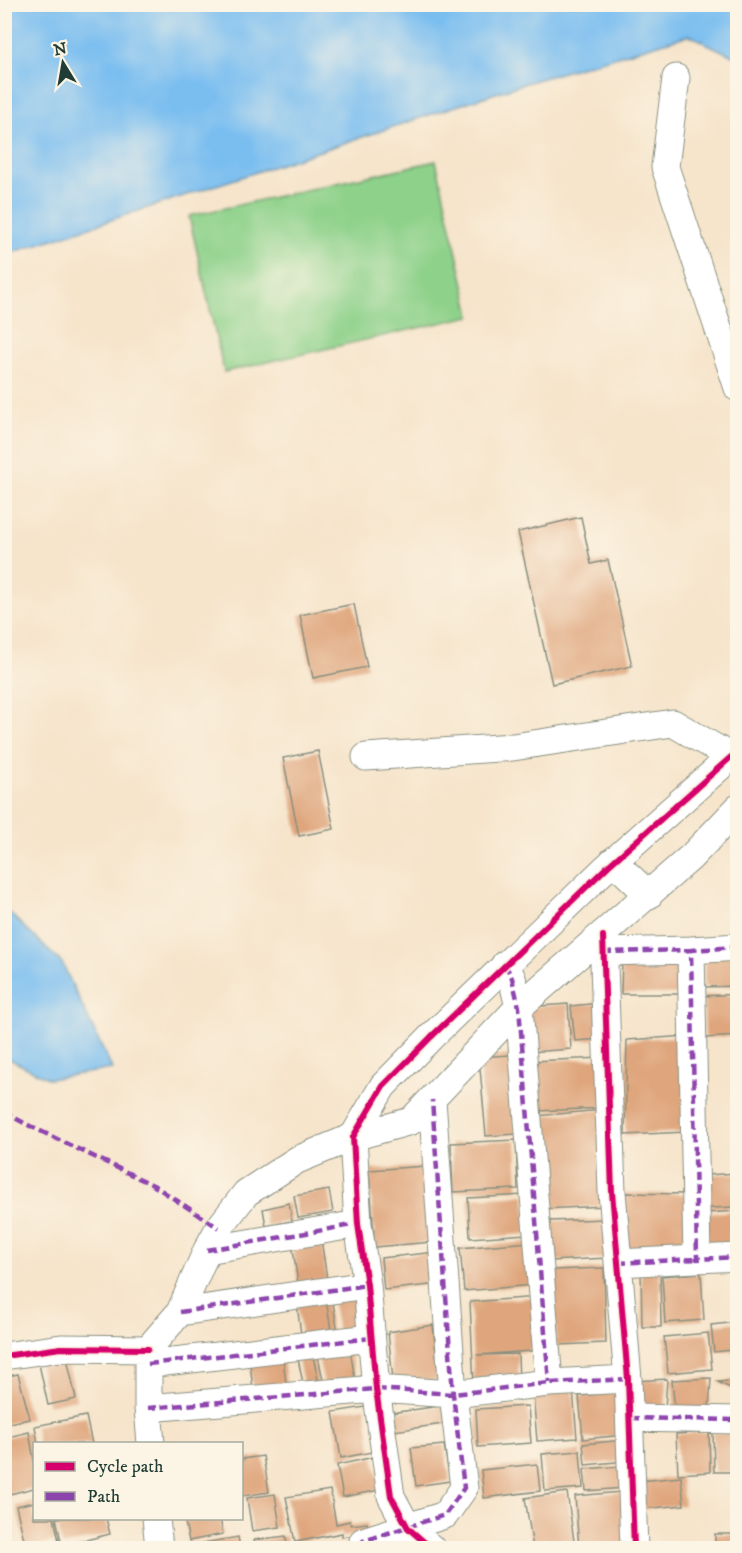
<svg xmlns="http://www.w3.org/2000/svg" width="742" height="1553" font-family="'IM FELL DW Pica',serif">
<style>
.green{fill:#8dd18a;stroke:#56875f;stroke-width:1.5}
.water{fill:#7abef0;stroke:#4c7e92;stroke-width:1.5}
.building{fill:#dfa67d}
.lines{fill:none;stroke-linecap:round;stroke-linejoin:round}
.minor-casing{stroke:#8a9080;stroke-width:29}
.minor{stroke:#fff;stroke-width:27}
.quiet{stroke:#8e44ad;stroke-width:4.5;stroke-dasharray:9 4.5;stroke-linecap:butt}
.cycleway-casing{stroke:#fcf5e5;stroke-width:10}
.cycleway{stroke:#d6006c;stroke-width:6}
</style>
<rect width="100%" height="100%" fill="#fcf5e5"/>
<filter id="ink" filterUnits="userSpaceOnUse"><feTurbulence type="fractalNoise" baseFrequency=".0167" numOctaves="2"/><feDisplacementMap in="SourceGraphic" scale="12" xChannelSelector="R" yChannelSelector="G"/><feConvolveMatrix kernelMatrix="1 2 1 2 8 2 1 2 1" color-interpolation-filters="sRGB"/></filter>
<filter id="wash" filterUnits="userSpaceOnUse"><feTurbulence type="fractalNoise" baseFrequency=".008" numOctaves="4" result="noise"/><feDisplacementMap in="SourceGraphic" scale="24" xChannelSelector="R" yChannelSelector="G"/><feGaussianBlur stdDeviation="1.35" result="paint"/><feColorMatrix in="noise" values="0 0 0 0 0 0 0 0 0 0 0 0 0 0 0 0 0 1.4 0 .05"/><feComposite in="paint" operator="in"/></filter>
<g filter="url(#wash)">
<rect width="100%" height="100%" fill="#f6e4cb"/>
<!-- green -->
<path class="green" d="M436 161 471 316 224 372 189 216Z"/>
<!-- water -->
<path class="water" d="M4 5H737V58L689 35 526 83 5 255Z
M4 908 62 963 112 1069 49 1079 5 1057Z"/>
<g id="blocks">
<!-- building -->
<path class="building" d="M581 517 591 564 608 560 632 666 552 684 518 532Z
M354 604 367 667 313 678 300 615Z
M318 751 334 829 299 836 283 758Z
M738 955V986L704 987V956Z
M622 956H686V994H621Z
M738 994V1036L705 1038 703 996Z
M599 1003 601 1039 575 1041 571 1006Z
M568 1004 571 1049 530 1052 527 1007Z
M688 1036 686 1132 625 1135 627 1040Z
M510 1055 516 1134 486 1136 479 1057Z
M602 1058 604 1108 536 1111 533 1061Z
M602 1110 607 1206 540 1209 535 1116Z
M516 1140 518 1189 453 1192 451 1143Z
M426 1166 432 1242 375 1247 369 1170Z
M738 1173V1207L708 1208 706 1175Z
M329 1190 333 1212 298 1218 294 1196Z
M622 1193 686 1194 685 1250 622 1249Z
M525 1195 527 1234 470 1238 468 1198Z
M289 1203 292 1221 266 1226 263 1209Z
M738 1211V1248L708 1250 706 1213Z
M606 1219 608 1258 550 1261 549 1221Z
M321 1239 327 1279 298 1283 292 1243Z
M530 1242 533 1285 464 1291 460 1248Z
M436 1252 439 1284 384 1290 381 1258Z
M604 1268 606 1343 556 1345 554 1270Z
M641 1271H660L661 1327H642Z
M701 1273 704 1320 665 1323 662 1276Z
M361 1292 367 1334 339 1339 332 1297Z
M539 1297 543 1350 477 1355 518 1354 519 1383 474 1385 470 1302Z
M326 1300 332 1336 302 1341 297 1305Z
M738 1322V1353L732 1354V1350L714 1352 711 1325Z
M433 1325 439 1380 412 1383V1378L393 1380 388 1332Z
M708 1333 712 1369 668 1373 664 1337Z
M349 1345 355 1378 324 1384 318 1357Z
M282 1350 286 1384 253 1389 249 1355Z
M312 1351 319 1385 304 1388 297 1354Z
M67 1358 76 1399 48 1405 39 1364Z
M18 1374 30 1419 4 1424V1377Z
M711 1378 709 1410 675 1412 672 1380Z
M667 1379 665 1409 642 1411 636 1381Z
M738 1380V1392L718 1382Z
M573 1390 577 1438 537 1441 533 1393Z
M621 1392 625 1435 583 1439 579 1396Z
M447 1405 450 1423 394 1431 391 1413Z
M528 1406 531 1443 478 1447 476 1409Z
M365 1407 372 1452 341 1458 333 1412Z
M86 1416 92 1444H38L35 1426Z
M29 1432 34 1460V1488L6 1495 4 1438Z
M709 1432 710 1472 678 1474 676 1434Z
M738 1432V1472H714L713 1433Z
M624 1440 626 1461 585 1465 583 1444Z
M444 1445 450 1481 416 1486 411 1448Z
M580 1451 583 1488 545 1491 542 1454Z
M263 1456 269 1492 242 1496V1459Z
M374 1457 380 1490 343 1497 337 1465Z
M537 1464 540 1491 484 1498 481 1470Z
M623 1466 625 1488 586 1491 584 1469Z
M681 1477 684 1505 642 1509 639 1481Z
M330 1490 336 1524 350 1521 351 1525 367 1523 369 1532 342 1537V1533L295 1542 286 1497Z
M567 1492 575 1548H533L525 1498Z
M621 1492 625 1548H579L575 1496Z
M275 1494 280 1527 252 1531 247 1498Z
M34 1502V1518H54L59 1541 26 1548 16 1506Z
M56 1518H106L110 1534 62 1546Z
M184 1518H220L223 1534 189 1541Z
M715 1534H738V1548H715Z
M286 1536 287 1548H255L254 1540Z
M238 1537 240 1548H192L191 1545Z"/>
</g>
</g>
<g filter="url(#ink)">
<use href="#blocks" fill-opacity="0" stroke="#8a9080" stroke-width="1.5"/>
<g class="lines">
<defs>
<path id="minor" d="M676 78 665 167 738 388
M366 757 513 747 673 723 731 757
M613 861 649 895
M603 936 612 1192 628 1379 634 1548
M738 947 691 950 697 1259 738 1257
M603 952 691 950
M505 964 512 978 519 1007 549 1383
M207 1250 358 1224
M618 1263 697 1259
M180 1312 367 1285
M4 1356 61 1348 148 1349
M148 1364 371 1338
M148 1408 376 1389 453 1394 549 1383 628 1379
M630 1418 738 1420
M151 1444 148 1408V1349L180 1312 207 1250 219 1228 246 1193 297 1160 353 1137 411 1121 519 1007 691 857 738 808
M156 1518 159 1548
M363 1548V1541L445 1515 464 1488 453 1394 432 1100
M431 1548 408 1528 391 1496 376 1389 367 1285 358 1224 353 1137 383 1086 431 1037 608 866 731 757 738 754"/>
</defs>
<!-- minor casing -->
<use href="#minor" class="minor-casing"/>
<!-- minor -->
<use href="#minor" class="minor"/>
<!-- quiet -->
<path class="quiet" d="M738 947 691 950 697 1259 738 1257
M603 952 691 950
M505 964 512 978 519 1007 549 1383
M4 1112 30 1126 153 1185 219 1228
M207 1250 358 1224
M618 1263 697 1259
M180 1312 367 1285
M148 1364 371 1338
M148 1408 376 1389 453 1394 549 1383 628 1379
M630 1418 738 1420
M363 1548V1541L445 1515 464 1488 453 1394 432 1100"/>
<defs>
<path id="cycleway" d="M603 936 612 1192 628 1379 634 1548
M4 1356 61 1348 148 1349
M431 1548 408 1528 391 1496 376 1389 367 1285 358 1224 353 1137 383 1086 431 1037 608 866 731 757 738 754"/>
</defs>
<!-- cycleway casing -->
<use href="#cycleway" class="cycleway-casing"/>
<!-- cycleway -->
<use href="#cycleway" class="cycleway"/>
</g>
</g>
<!-- margin -->
<rect width="742" height="1553" fill="none" stroke="#fcf5e5" stroke-width="24"/>
<!-- legend -->
<rect x="33" y="1442" width="210" height="78" fill="#fcf5e5" stroke="#a4ab9e" stroke-width="1.5"/>
<rect x="45" y="1462" width="30" height="9" fill="#d6006c" stroke="#a4ab9e" stroke-width="1.5"/>
<text x="87" y="1472" font-size="18" fill="#1f3d34">Cycle path</text>
<rect x="45" y="1492" width="30" height="9" fill="#8e44ad" stroke="#a4ab9e" stroke-width="1.5"/>
<text x="87" y="1502" font-size="18" fill="#1f3d34">Path</text>
<!-- north arrow -->
<g transform="translate(63 63) rotate(349)" stroke="#fcf5e5" stroke-width="4.5" paint-order="stroke">
<path d="M0-4.5L10 22L0 15L-10 22Z" fill="#1f3d34"/>
<text y="-9" font-size="16" font-weight="bold" text-anchor="middle" fill="#1f3d34">N</text>
</g>
</svg>
